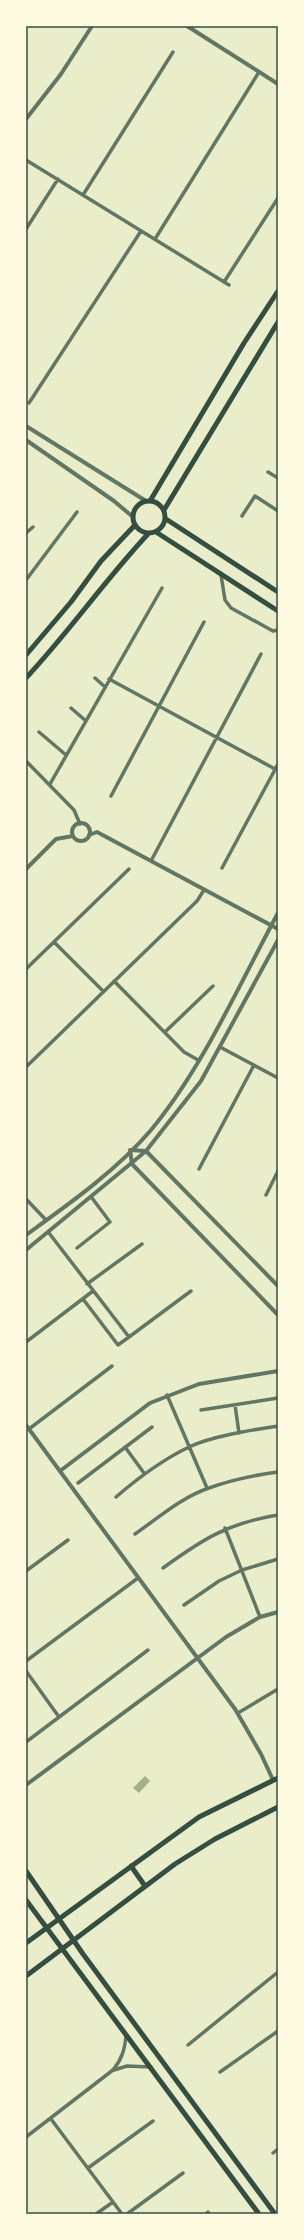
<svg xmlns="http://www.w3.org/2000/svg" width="304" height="2240" font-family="Rubik,sans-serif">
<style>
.water{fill:#a3b18a}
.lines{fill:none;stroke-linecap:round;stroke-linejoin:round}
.minor{stroke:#617663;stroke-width:3.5}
.tertiary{stroke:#617663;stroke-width:4}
.secondary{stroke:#344e41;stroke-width:5}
.neatline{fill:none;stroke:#344e41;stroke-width:1.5}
</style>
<rect width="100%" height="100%" fill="#e9edc9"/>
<!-- water -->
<path class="water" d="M145 1776 150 1781 139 1793 133 1788Z"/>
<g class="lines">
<!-- minor -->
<path class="minor" d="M26 160 229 285
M83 195 173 52
M26 229 58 179
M155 239 259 72
M224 282 278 198
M29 403 141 231
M268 472 278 478
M242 516 255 496 278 511
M26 533 33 527
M221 575 225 600 231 608 273 631 278 630
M26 580 77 512
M95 678 105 687
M109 679 275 769
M71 708 86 721
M39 732 66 755
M26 761 74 810 80 824
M50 784 162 588
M111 796 204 622
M151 861 261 654
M222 868 278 764
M54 942 103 991
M26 969 129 869
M114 981 184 1052 198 1060
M165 1032 213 986
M220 1047 278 1078
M26 1067 197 901 204 890
M199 1169 254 1065
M266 1195 278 1171
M26 1199 46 1220
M49 1233 129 1337 118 1345 83 1299
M77 1248 110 1222 92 1198
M87 1284 142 1244
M129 1337 191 1291
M26 1342 93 1291
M167 1395 207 1488
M235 1405 239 1433
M201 1410 278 1398
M29 1429 112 1366
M125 1447 144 1473
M78 1483 152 1427
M116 1497C138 1478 162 1460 189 1447 211 1436 253 1430 278 1426
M225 1528 260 1617
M135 1534C158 1518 182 1497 209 1488 231 1480 255 1475 278 1472
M163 1568C203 1539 228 1523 278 1515
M26 1571 68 1540
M184 1605 219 1581 242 1570 278 1559
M26 1661 138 1578
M26 1671 59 1717
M238 1713 278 1689
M26 1742 148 1650
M188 2045 278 1972
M114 2070 127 2066 151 2067
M220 2072 278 2031
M51 2119 122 2214
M26 2137 113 2070C122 2059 125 2049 126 2035
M273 2153 278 2149
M88 2168 153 2121
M96 2214 113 2202
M127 2214 183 2173
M206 2214 208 2212"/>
<!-- tertiary -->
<path class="tertiary" d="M187 26 278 84
M26 119 61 74 92 26
M26 426 146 501
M26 440 114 501 133 517
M72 832a9 9 0 1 1 18 0a9 9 0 1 1-18 0Z
M89 835 97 832 278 929
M26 869 56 839 73 836
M26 1235C69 1204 116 1171 151 1130 202 1069 240 983 278 913
M26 1250 146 1151 201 1081 278 940
M278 1286 146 1151 130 1150 132 1164 278 1315
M26 1425 235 1709 261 1754 273 1780
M60 1471 150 1403 199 1384 278 1371
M26 1785 226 1637 260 1617 278 1612"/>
<!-- secondary -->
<path class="secondary" d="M133 517a16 16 0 1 1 32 0a16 16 0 1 1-32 0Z
M150 501 244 343 278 291
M164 510 278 322
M166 519 278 592
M156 532 278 611
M26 655 71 602 101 561 135 525
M26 678C69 632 105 580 148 534
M131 1866 145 1886
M26 1871 83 1954 275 2214
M26 1900 259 2214
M26 1943 199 1817 278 1778
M26 1976 175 1864 215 1839 278 1807"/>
</g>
<!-- border -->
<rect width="304" height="2240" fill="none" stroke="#fefae0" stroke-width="54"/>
<rect x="27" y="27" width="250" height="2186" class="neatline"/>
</svg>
